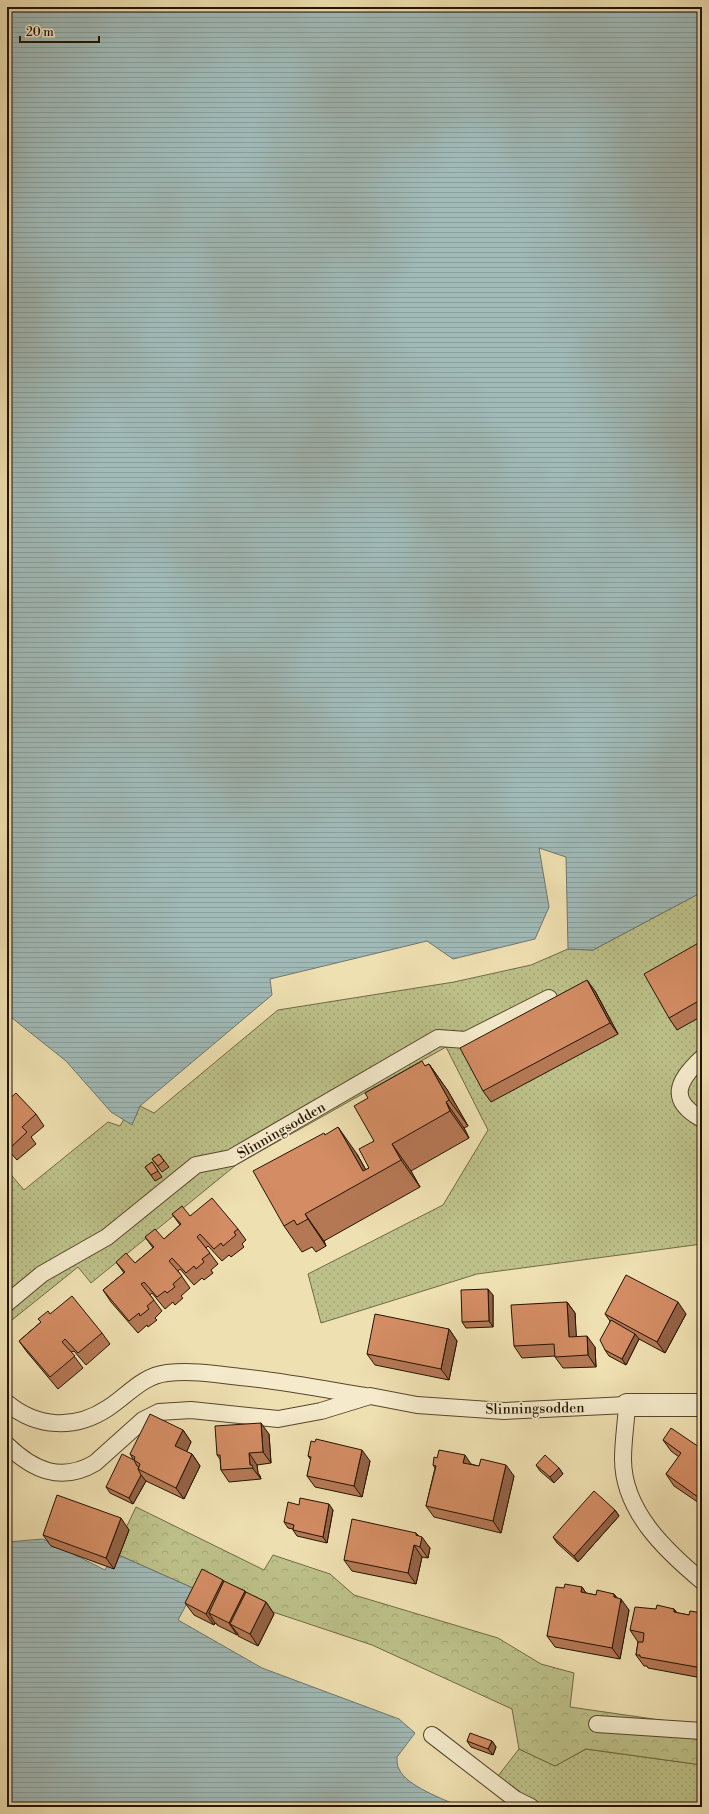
<svg xmlns="http://www.w3.org/2000/svg" width="709" height="1814" font-family="'Libre Bodoni',serif">
<style>
.grass{fill:url(#grass-dots);stroke:#706a44}
.forest{fill:url(#forest-crowns);stroke:#706a44}
.water{fill:url(#water-rules);stroke:#6e776e}
.lines{fill:none;stroke-linecap:round;stroke-linejoin:round}
.service-casing{stroke:#57462c;stroke-width:18}
.minor-casing{stroke:#57462c;stroke-width:24}
.service{stroke:#f5ebcc;stroke-width:16}
.minor{stroke:#f5ebcc;stroke-width:22}
.wall{fill:#b57855;stroke:#241300}
.shaded-wall{fill:#946245;stroke:#241300}
.building{fill:#d38c63;stroke:#241300}
.labels{text-anchor:middle;stroke-width:3.5;stroke-linejoin:round;paint-order:stroke}
.street-label{font-size:14px;fill:#241300;stroke:#f5ebcc}
</style>
<defs>
<pattern id="grass-dots" width="8" height="8" patternUnits="userSpaceOnUse"><rect width="8" height="8" fill="#bdc189"/><path d="M2 2h.1M6 6h.1" fill="none" stroke="#a2a574" stroke-width="1.8" stroke-linecap="round"/></pattern>
<pattern id="forest-crowns" width="20" height="18" patternUnits="userSpaceOnUse"><rect width="20" height="18" fill="#bdc189"/><path d="M2 6a3 3 0 1 1 6 0M12 15a3 3 0 1 1 6 0" fill="none" stroke="#a2a574"/></pattern>
<pattern id="water-rules" width="6" height="5" patternUnits="userSpaceOnUse"><rect width="6" height="5" fill="#a0bab8"/><path d="M0 2.5h6" fill="none" stroke="#8a9f9c"/></pattern>
</defs>
<rect width="100%" height="100%" fill="#efe0b1"/>
<filter id="stains"><feTurbulence type="fractalNoise" baseFrequency=".005" numOctaves="4"/><feColorMatrix values="0 0 0 0 .2 0 0 0 0 .09 0 0 0 0 .02 0 0 0 .5 -.17"/></filter>
<radialGradient id="worn" r=".72"><stop offset=".6" stop-color="#630" stop-opacity="0"/><stop offset="1" stop-color="#630" stop-opacity=".3"/></radialGradient>
<!-- grass -->
<path class="grass" d="M702 892V1244L477 1274 321 1323 308 1274 443 1205 488 1130 446 1047 236 1165 91 1283 78 1267 7 1324V1170L24 1190 108 1122 120 1126 124 1119 132 1124 140 1106 154 1113 278 1010 454 982 531 965 568 949 593 950Z
M519 1749 555 1766 586 1749 702 1765V1807H516L498 1776Z"/>
<!-- forest -->
<path class="forest" d="M136 1507 264 1570 273 1555 330 1574 354 1595 498 1638 541 1664 574 1673 570 1707 674 1722 702 1723V1765L586 1749 555 1766 519 1749 512 1709 372 1645 273 1612 205 1573 195 1589 114 1553Z"/>
<!-- water -->
<path class="water" d="M7 7H702V892L593 950 568 949 566 857 539 848 549 907 535 939 453 959 427 941 270 979 272 995 140 1106 132 1125 111 1112 66 1061 7 1014Z
M43 1539 105 1570 114 1553 195 1589 178 1620 262 1668 399 1719 415 1733 397 1757C397 1761 397 1766 399 1769 406 1786 444 1799 460 1807H7V1542Z"/>
<g class="lines">
<defs>
<path id="service" d="M702 1058C678 1080 667 1100 702 1119
M7 1303 42 1274 107 1237 196 1165 231 1158 438 1038 466 1040 549 998
M7 1403C37 1428 75 1430 108 1408 128 1395 142 1376 167 1373 191 1370 216 1374 240 1377 282 1381 323 1389 365 1396
M7 1445C33 1470 61 1483 95 1463L143 1420 159 1412 191 1410 278 1419 321 1411 370 1396 417 1405 504 1411 627 1405C626 1423 623 1441 623 1459 623 1511 666 1551 702 1581
M597 1724 702 1731
M432 1735 515 1799 531 1807"/>
<path id="minor" d="M627 1405H702"/>
</defs>
<!-- service casing -->
<use href="#service" class="service-casing"/>
<!-- minor casing -->
<use href="#minor" class="minor-casing"/>
<!-- service -->
<use href="#service" class="service"/>
<!-- minor -->
<use href="#minor" class="minor"/>
</g>
<!-- wall -->
<path class="wall" d="M702 941V1016L677 1030 669 1018Z
M595 991 618 1034 491 1102 483 1091Z
M429 1064 448 1091 468 1126 464 1128 469 1138 411 1171 420 1187 324 1241 326 1246 316 1252 312 1247 302 1252 284 1226 325 1135 357 1154 366 1170 369 1168 374 1141 425 1066Z
M7 1101 36 1114 44 1126 31 1137 36 1144 17 1160 7 1149Z
M159 1154 169 1167 162 1172 152 1159Z
M152 1162 162 1177 155 1181 145 1167Z
M172 1214 190 1216 238 1229 246 1240 242 1244 244 1247 231 1257 229 1255 222 1261 208 1246 206 1248 218 1264 211 1270 213 1273 204 1280 202 1278 194 1285 180 1269 178 1271 190 1288 181 1296 183 1298 175 1305 173 1302 165 1309 152 1293 150 1295 162 1311 155 1318 157 1320 148 1327 147 1325 138 1333 111 1302 103 1290 124 1273 116 1262 135 1263 153 1248 145 1237 164 1239 180 1225Z
M493 1295V1327L466 1328 462 1322Z
M567 1302 575 1313 576 1336 595 1347 596 1367 563 1368 555 1357V1356L522 1358 514 1346Z
M50 1314 102 1333 110 1344 86 1365 74 1351 71 1352 83 1368 58 1389 27 1352 19 1341 41 1322 38 1319Z
M605 1314H686L665 1353 639 1339 626 1365 609 1356 605 1350 610 1321Z
M449 1329 457 1341 449 1380 375 1365 367 1354Z
M183 1430 191 1442 186 1452 192 1454 200 1466 184 1499 146 1481 133 1504 110 1493 106 1487 133 1459 130 1454Z
M269 1434 271 1463 257 1465 258 1473 260 1476 261 1479 229 1482 221 1470 220 1459 217 1455Z
M663 1440 702 1449V1505L674 1486 666 1474 679 1457 671 1451Z
M308 1456 370 1461 362 1497 315 1487 307 1476 311 1460Z
M471 1464 514 1476 501 1533 434 1517 426 1506 435 1468 433 1465Z
M536 1465 559 1468 563 1474 554 1483 540 1471Z
M299 1505 333 1510 327 1543 297 1536 293 1530V1529L288 1528 284 1522Z
M615 1510 619 1516 578 1562 557 1543 553 1537Z
M129 1530 114 1569 51 1546 43 1535Z
M416 1533 430 1548 428 1558 422 1557 416 1584 352 1571 344 1560Z
M224 1582 245 1591 246 1593 266 1602 274 1614 258 1646 238 1636V1634L237 1635 217 1625 216 1623 214 1625 194 1615 185 1603Z
M582 1587 586 1593 596 1595 614 1594 617 1598 629 1610 620 1659 555 1647 547 1636 564 1588Z
M656 1609H674L677 1613 689 1615 702 1613V1678L648 1668 647 1666H644L636 1655 638 1642 630 1630Z
M467 1741H492L496 1747 493 1755 471 1747Z"/>
<!-- shaded-wall -->
<path class="shaded-wall" d="M587 980 595 991 618 1034 610 1023Z
M429 1064 448 1091 468 1126 449 1100Z
M446 1102 464 1128 469 1138 450 1111Z
M338 1127 357 1154 370 1178 363 1171Z
M392 1144 411 1171 420 1187 401 1160Z
M305 1214 324 1241 326 1246 308 1219Z
M488 1289 493 1295V1327L489 1321Z
M567 1302 575 1313 577 1348 569 1337Z
M678 1302 686 1314 665 1353 657 1342Z
M449 1329 457 1341 449 1380 441 1369Z
M635 1334 639 1339 626 1365 622 1359Z
M587 1336 595 1347 596 1367 588 1355Z
M261 1423 269 1434 271 1463 263 1452Z
M183 1430 191 1442 184 1458 175 1446Z
M362 1450 370 1461 362 1497 354 1486Z
M249 1453 257 1465 258 1473 260 1476 261 1479 250 1465Z
M192 1454 200 1466 184 1499 176 1488Z
M465 1455 473 1467 463 1463Z
M506 1465 514 1476 501 1533 493 1521Z
M559 1468 563 1474 554 1483 550 1477Z
M141 1475 146 1481 133 1504 129 1498Z
M329 1504 333 1510 327 1543 323 1537Z
M615 1510 619 1516 578 1562 574 1556Z
M121 1518 129 1530 114 1569 106 1558Z
M416 1533 421 1540 422 1537 430 1548 428 1558 420 1547 416 1535Z
M414 1545 422 1557 416 1584 408 1573Z
M223 1580 231 1591 209 1613 215 1623 214 1625 206 1614Z
M582 1587 590 1599 581 1592Z
M245 1591 253 1603 230 1624 238 1634 237 1635 229 1623Z
M614 1594 621 1603V1599L629 1610 620 1659 612 1648Z
M266 1602 274 1614 258 1646 250 1634Z
M674 1609 682 1620 674 1612Z
M492 1741 496 1747 493 1755 488 1749Z"/>
<!-- building -->
<path class="building" d="M702 941V999L669 1018 644 974Z
M587 980 610 1023 483 1091 460 1048Z
M422 1061 425 1066 429 1064 449 1100 446 1102 450 1111 392 1144 401 1160 305 1214 308 1219 297 1225 294 1220 284 1226 253 1171 324 1133 325 1135 338 1127 363 1171 369 1168 359 1149 374 1141 354 1106 368 1098 365 1093Z
M16 1093 36 1114 22 1127 27 1132 9 1149 7 1146V1101Z
M159 1154 164 1161 158 1166 152 1159Z
M152 1162 158 1171 151 1175 145 1167Z
M212 1198 238 1229 234 1232 236 1235 223 1246 221 1243 214 1249 200 1234 197 1237 210 1253 202 1259 204 1262 196 1269 194 1266 186 1273 172 1258 169 1261 182 1276 173 1284 175 1287 167 1293 165 1291 157 1297 144 1282 143 1283 141 1284 154 1300 147 1306 149 1309 140 1316 139 1313 129 1321 103 1290 125 1272 116 1262 126 1253 135 1263 154 1247 145 1237 155 1229 164 1239 181 1224 172 1214 182 1206 190 1216Z
M626 1275 678 1302 657 1342 605 1314Z
M488 1289 489 1321 462 1322 461 1290Z
M72 1296 102 1333 78 1353 65 1339 62 1342 75 1356 50 1377 19 1341 41 1322 38 1319 48 1311 50 1314Z
M567 1302 569 1337 587 1336 588 1355 555 1357 554 1344 514 1346 511 1305Z
M375 1314 449 1329 441 1369 367 1354Z
M611 1320 635 1334 622 1359 605 1350 600 1340Z
M150 1414 183 1430 175 1446 192 1454 176 1488 138 1469 140 1464 134 1460 135 1457 130 1454Z
M261 1423 263 1452 249 1453 250 1465H252L253 1468 221 1470 220 1455H217L215 1426Z
M671 1428 702 1449V1500L666 1474 681 1453 663 1440Z
M316 1439 362 1450 354 1486 307 1476 311 1457 308 1456 311 1441 315 1442Z
M439 1450 465 1455 463 1463 479 1466 481 1459 506 1465 493 1521 426 1506 436 1466 433 1465 434 1457 437 1458Z
M122 1454 134 1460 137 1466 139 1467 138 1469 141 1475 129 1498 106 1487Z
M545 1455 559 1468 550 1477 536 1465Z
M594 1491 615 1510 574 1556 553 1537Z
M57 1495 121 1518 106 1558 43 1535Z
M300 1498 329 1504 323 1537 293 1530 294 1525 284 1522 288 1502 299 1505Z
M352 1519 416 1533V1535L422 1537 420 1547 414 1545 408 1573 344 1560Z
M202 1569 223 1580 206 1614 185 1603Z
M224 1581 245 1591 229 1623 209 1613Z
M565 1584 582 1587 581 1592 596 1595 597 1590 614 1594V1597L621 1599 612 1648 547 1636 556 1587 564 1588Z
M246 1592 266 1602 250 1634 230 1624Z
M657 1605 674 1609V1612L689 1615 690 1611 702 1613V1668L640 1657V1655H636L638 1642H643L644 1633 630 1630 635 1607 656 1609Z
M470 1733 492 1741 488 1749 467 1741Z"/>
<g class="labels">
<!-- street labels -->
<g class="street-label">
<text transform="translate(281 1130) rotate(-30)" y="5">Slinningsodden</text>
<text transform="translate(535 1408) rotate(-1)" y="5">Slinningsodden</text>
</g>
</g>
<!-- margin -->
<rect width="709" height="1814" fill="none" stroke="#efe0b1" stroke-width="24"/>
<rect x="8" y="8" width="693" height="1798" fill="none" stroke="#241300" stroke-width="2"/>
<rect x="12" y="12" width="685" height="1790" fill="none" stroke="#241300"/>
<!-- scale -->
<path d="M20 36v6h79v-6" fill="none" stroke="#241300" stroke-width="2"/>
<text x="26" y="36" font-size="12" fill="#241300" stroke="#f5ebcc" stroke-width="3" paint-order="stroke">20 m</text>
<rect width="100%" height="100%" filter="url(#stains)"/>
<rect width="100%" height="100%" fill="url(#worn)"/>
</svg>
